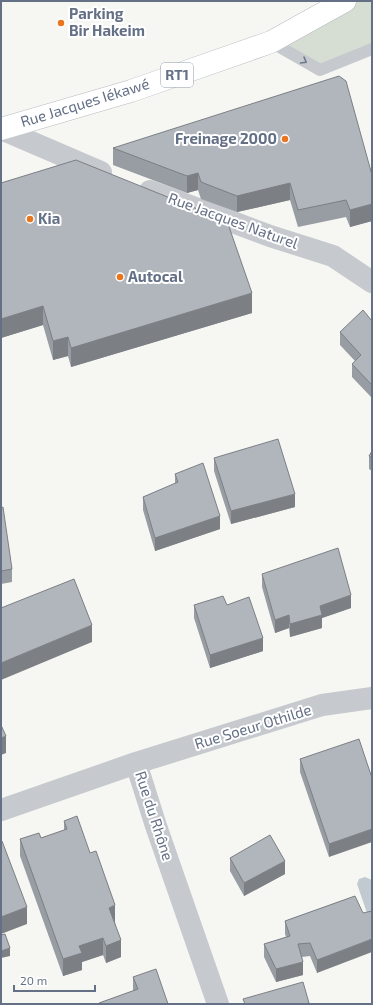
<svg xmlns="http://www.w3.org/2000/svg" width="373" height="1005" font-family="'Exo 2',sans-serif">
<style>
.green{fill:#d6ded4}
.water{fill:#c2cad1}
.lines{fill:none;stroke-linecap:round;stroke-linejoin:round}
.primary-casing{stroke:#b7babf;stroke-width:23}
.lane{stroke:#c6c9cd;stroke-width:12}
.street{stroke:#c6c9cd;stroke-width:22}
.primary{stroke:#fff;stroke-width:22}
.wall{fill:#989da3}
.shaded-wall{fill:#7c7f84}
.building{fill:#b1b6bd;stroke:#7c7f84}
.oneway{stroke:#6e798c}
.poi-dot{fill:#ea751f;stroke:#fff;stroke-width:1.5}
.labels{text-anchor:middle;stroke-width:4;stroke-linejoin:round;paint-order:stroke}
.shield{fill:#fff;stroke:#929baa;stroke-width:1}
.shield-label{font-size:14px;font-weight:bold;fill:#647085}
.poi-label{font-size:15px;font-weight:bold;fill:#647085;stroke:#fff;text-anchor:start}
.street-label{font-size:15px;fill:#647085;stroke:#fff}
</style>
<rect width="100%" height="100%" fill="#f6f7f3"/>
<!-- green -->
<path class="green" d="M345 1H372V49L320 70 271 42Z"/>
<!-- water -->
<path class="water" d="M365 877 372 880V913H367L357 884 359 879Z"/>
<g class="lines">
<defs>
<path id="primary" d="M1 129 131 91 271 42 345 1"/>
</defs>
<!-- primary casing -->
<use href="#primary" class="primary-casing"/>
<!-- lane -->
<path class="lane" d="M271 42 320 70 372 49"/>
<!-- street -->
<path class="street" d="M1 129 101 172
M150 191 270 236 333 256 372 282
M136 763 156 826 218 1004
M1 810 136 763 322 705 372 698"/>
<!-- primary -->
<use href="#primary" class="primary"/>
</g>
<!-- wall -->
<path class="wall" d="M113 148 372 175V221L350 227 346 217 298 227 290 200 237 212 201 199 198 190 187 193 113 165Z
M1 183 252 313 71 367 68 356 53 360 43 325 1 338Z
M372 321 371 397 352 377V364L355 361 340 345V332Z
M372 451V471L369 469V456Z
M214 458 295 507 231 524 214 471Z
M175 474 220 529 155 551 143 510V497L175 484Z
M1 508 12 569V582L1 584Z
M262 574 351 608 322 618V628L290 637 289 628 275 633 262 587Z
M194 605H227L263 651 210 668 194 618Z
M300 759 372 778 329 857 300 772Z
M64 821 115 922 121 957 106 963 103 955 82 962V970L63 976 20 856V839L41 838 64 830Z
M230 858 285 874 244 896 230 871Z
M355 896 317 973 310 956 302 957 303 975 276 982 264 957V944L286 937 285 934V921Z
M133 977 168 1004H99V1003L133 991Z"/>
<!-- shaded-wall -->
<path class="shaded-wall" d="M198 173V190L187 193V176Z
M290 183V200L237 212V196Z
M372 204V221L350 227V210Z
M252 293V313L71 367V348Z
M43 306V325L1 338V319Z
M68 337V356L53 360V341Z
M371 384H372V397H371Z
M295 494V507L231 524V511Z
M220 516V529L155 551V538Z
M351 595V608L322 618V628L290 637V624L320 606Z
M289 615V628L275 633V620Z
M92 625V642L1 680V663Z
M263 638V651L210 668V655Z
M6 736V753L1 755V738Z
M372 829V842L329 857V844Z
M285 861V874L244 896V883Z
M115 905V922L109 924V908Z
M27 907V924L1 934V917Z
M103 938V955L82 962V970L63 976V959L79 946Z
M372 939V952L317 973V960Z
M121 940V957L106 963V946Z
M10 948V956L1 958V951Z
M303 962V975L276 982V969Z"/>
<!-- building -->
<path class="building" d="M339 76 346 81 372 175V204L350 210 346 200 298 210 290 183 237 196 201 182 198 173 187 176 113 148Z
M76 160 227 221 252 293 71 348 68 337 53 341 43 306 1 319V183Z
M363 310 372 321V384H371L352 364 361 355 340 332Z
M278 439 295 494 231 511 214 458Z
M372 451V458L369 456Z
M203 463 220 516 155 538 143 497 178 482 175 474Z
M3 507 12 569 1 571V508Z
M338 548 351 595 320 606 322 615 290 624 289 615 275 620 262 574Z
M74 579 92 625 1 663V608Z
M223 596 227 605 249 597 263 638 210 655 194 605Z
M1 725 6 736 1 738Z
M359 739 372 778V829L329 844 300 759Z
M77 816 90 853 96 851 115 905 109 908 121 940 106 946 103 938 79 946 82 953 63 959 20 839 39 833 41 838 67 829 64 821Z
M270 835 285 861 244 883 230 858Z
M2 841 27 907 1 917V842Z
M355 896 363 913 372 911V939L317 960 310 943 298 944 303 962 276 969 264 944 290 936 285 921Z
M5 934 10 948 1 951V935Z
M156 969 168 1004H99V1003L138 989 133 977Z
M303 982 309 1003 305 1004H245L243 999Z"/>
<!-- one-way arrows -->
<defs><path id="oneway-chevron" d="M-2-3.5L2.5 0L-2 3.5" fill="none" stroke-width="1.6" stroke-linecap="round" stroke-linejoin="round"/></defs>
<use class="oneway" href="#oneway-chevron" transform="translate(304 61) rotate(30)"/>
<!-- markers -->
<g class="poi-dot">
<circle cx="61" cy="23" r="4"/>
<circle cx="285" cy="139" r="4"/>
<circle cx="30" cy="219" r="4"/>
<circle cx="120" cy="277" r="4"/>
</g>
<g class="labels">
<!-- shield labels -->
<rect class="shield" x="161" y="63" width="32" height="24" rx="3"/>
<g class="shield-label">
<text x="177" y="80">RT1</text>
</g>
<!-- poi labels -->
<g class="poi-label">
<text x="69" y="19">Parking<tspan x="69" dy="17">Bir Hakeim</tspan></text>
<text x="277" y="144" text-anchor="end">Freinage 2000</text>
<text x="38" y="224">Kia</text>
<text x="128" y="282">Autocal</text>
</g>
<!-- street labels -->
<g class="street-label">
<text transform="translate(85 103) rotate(-17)" y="5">Rue Jacques Iékawé</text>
<text transform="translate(233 221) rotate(20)" y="5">Rue Jacques Naturel</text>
<text transform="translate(253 727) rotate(-17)" y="5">Rue Soeur Othilde</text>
<text transform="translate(154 816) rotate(72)" y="5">Rue du Rhône</text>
</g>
</g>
<!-- border -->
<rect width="373" height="1005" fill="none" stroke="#647085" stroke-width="4"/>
<!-- scale -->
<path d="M14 985v6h81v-6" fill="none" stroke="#647085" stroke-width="2"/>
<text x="20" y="985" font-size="12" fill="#647085" stroke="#ffffff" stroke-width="3" paint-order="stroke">20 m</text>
</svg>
